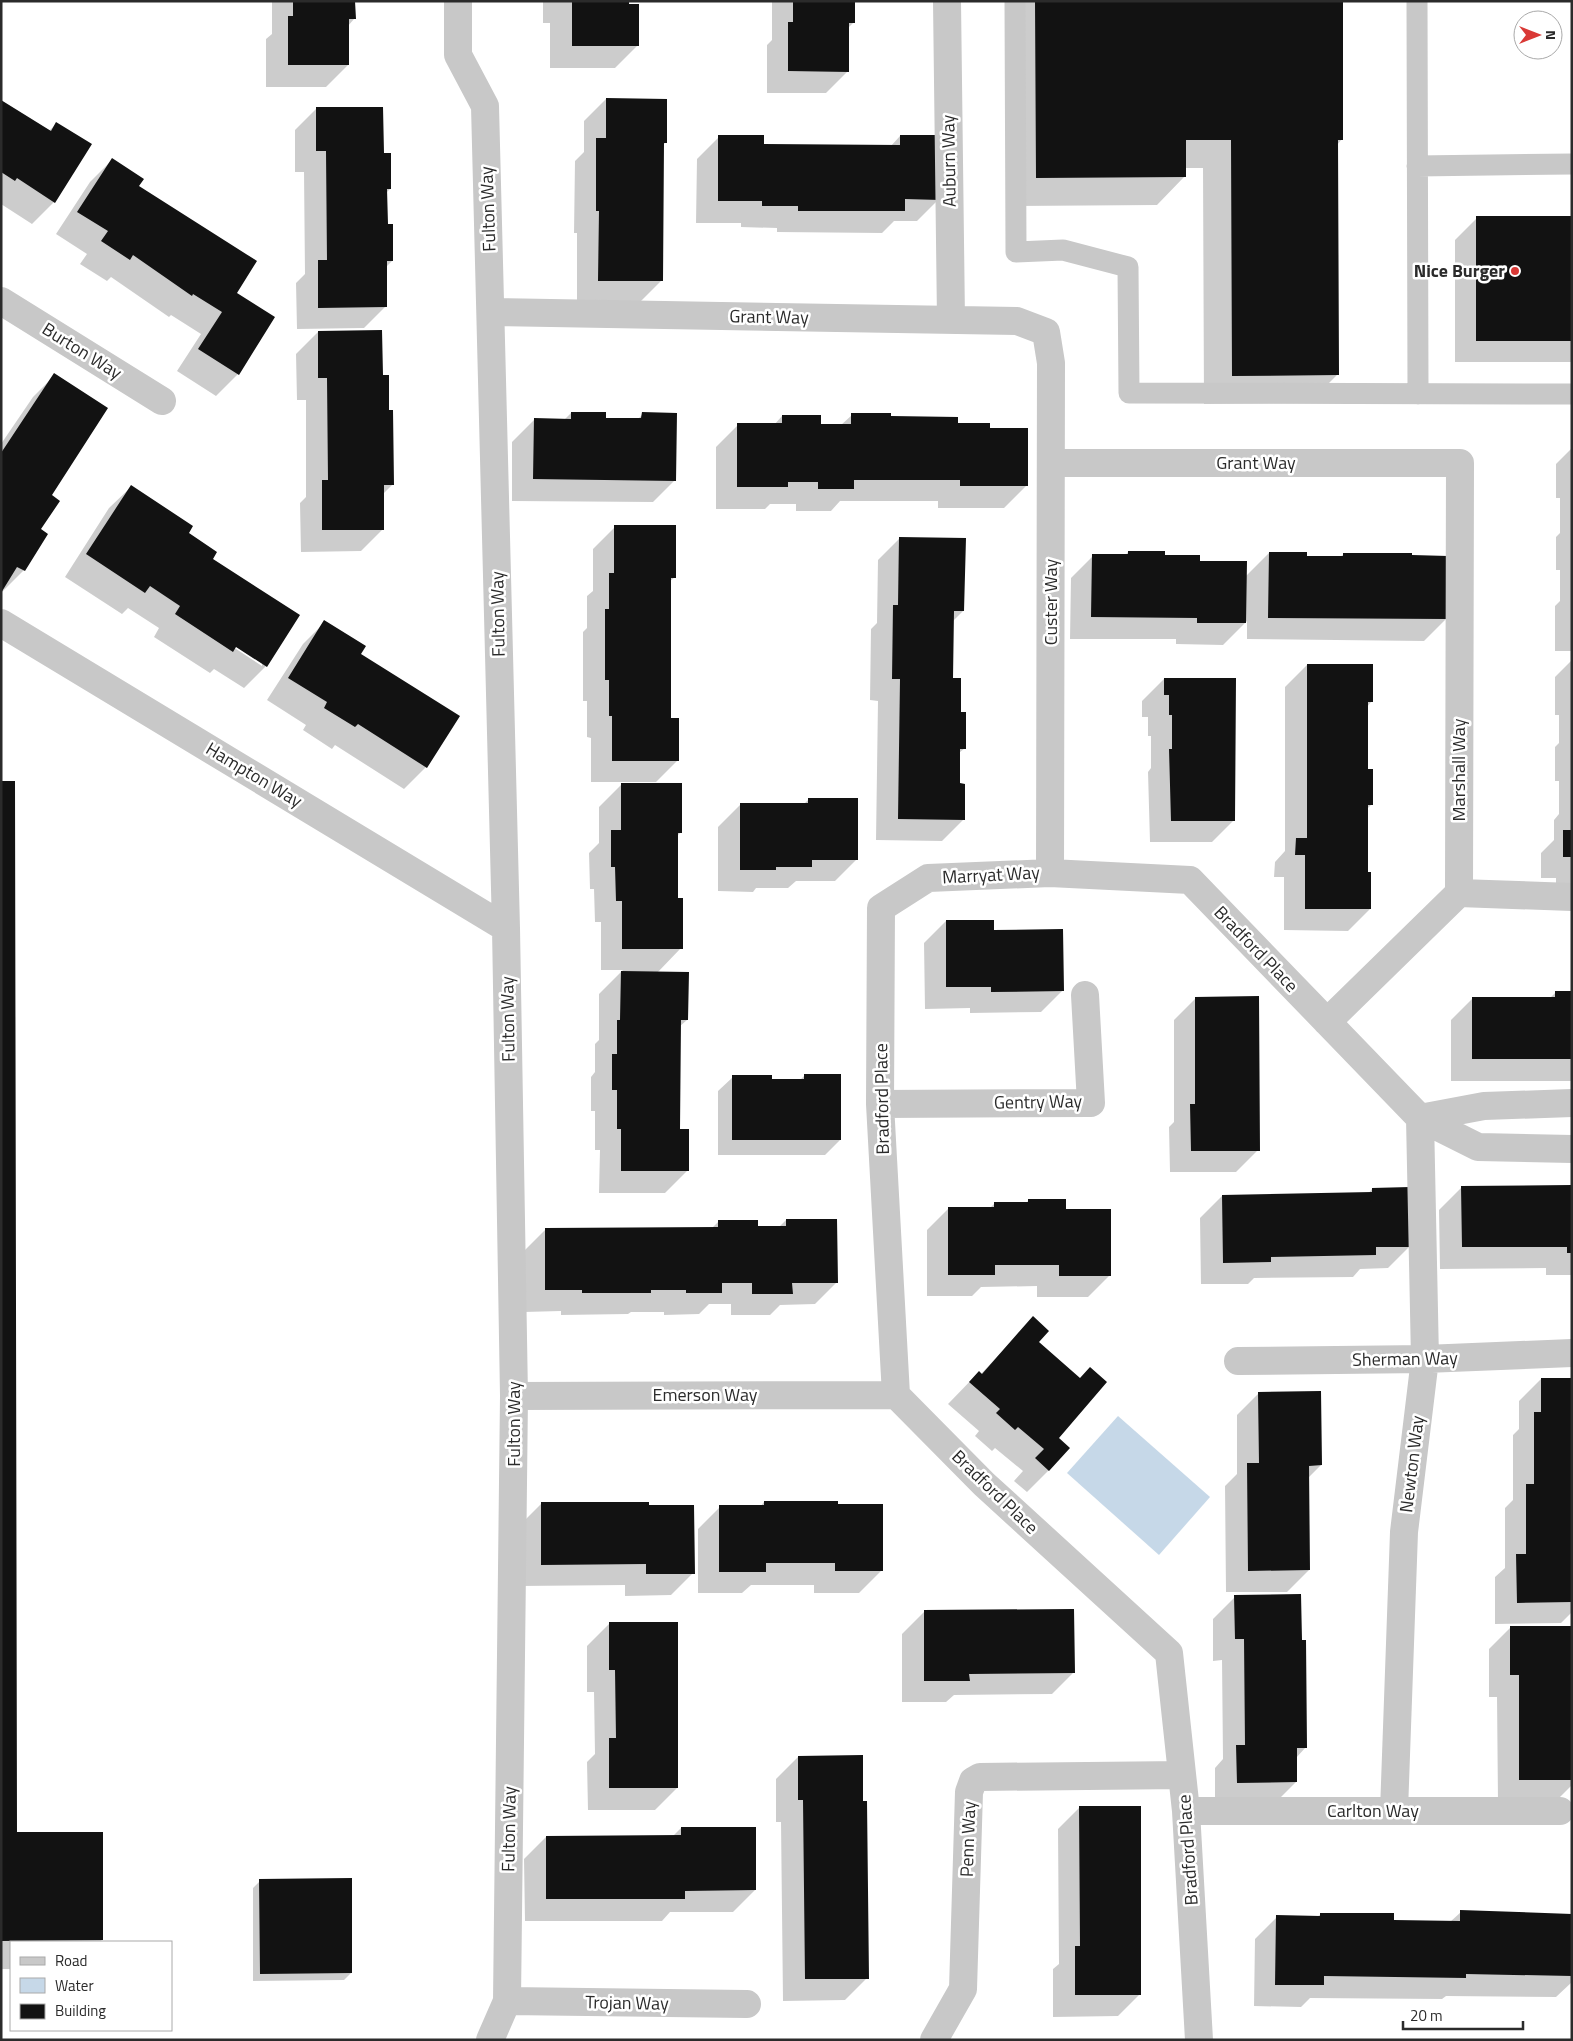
<svg xmlns="http://www.w3.org/2000/svg" width="1573" height="2041" font-family="'Titillium Web',sans-serif">
<style>
.water{fill:#c6d8e8}
.shadow{fill:#0003;fill-rule:evenodd}
.building{fill:#121212}
.lines{fill:none;stroke-linecap:round;stroke-linejoin:round}
.service{stroke:#c8c8c8;stroke-width:21}
.minor{stroke:#c8c8c8;stroke-width:28}
.poi-dot{fill:#d93936;stroke:#fff;stroke-width:2}
.labels{text-anchor:middle;stroke-width:5;stroke-linejoin:round;paint-order:stroke}
.street-label{font-size:18px;fill:#2b2b2b;stroke:#fff}
.poi-label{font-size:18px;font-weight:bold;fill:#2b2b2b;stroke:#fff;text-anchor:end}
</style>
<rect width="100%" height="100%" fill="#fff"/>
<!-- water -->
<path class="water" d="M1118 1416 1210 1497 1159 1555 1067 1473Z"/>
<!-- shadow -->
<path class="shadow" d="M272 1H354V19L348 26V65L326 87H266V39L272 34Z
M543 1H628L637 46 615 68H550V23H543Z
M772 1H854V22L848 28V71L826 93H767V45L772 40Z
M1006 1H1341L1342 139 1337 145 1338 374 1309 403 1204 404 1203 168H1185V176L1157 205 1007 206Z
M606 99 665 143 663 145 661 281 639 303 577 302V233H574L575 161 584 152V121Z
M1 101 49 131 57 123 54 202 32 224 1 204Z
M317 108 390 189 386 193 387 225 392 261 386 267V306L364 328 297 329 296 283 305 274 304 172H295V130Z
M900 136 939 199 917 221H894L882 233 777 232V228L741 227V223H696L697 159 719 137 763 146 890 147Z
M112 160 235 293 273 318 238 374 216 396 177 371 201 334 171 315 169 317 111 277 107 281 80 264 87 254 56 234 90 182Z
M1477 218H1572V362H1455V240Z
M318 332 382 376 388 411 393 484 383 494V529L361 551 301 552 300 503 306 497V400H297L296 354Z
M55 375 50 495 40 530 24 570 2 592 1 444 33 397Z
M571 413 604 419 637 420 643 414 675 480 653 502 512 501V442L534 420H564Z
M852 415 957 424 989 429 1026 486 1004 508H938V501H840L831 511H796V504H770L765 509H716V447L738 425H774L782 416 820 425H841Z
M1572 448V651H1555V606L1560 601V570H1556V537L1560 533V498H1556V464Z
M131 487 187 534 211 559 298 616 266 666 244 688 214 669 210 673 154 637 159 628 128 608 122 614 65 577 109 508ZM231 643 262 663V666L230 645Z
M615 527 675 577 669 582V719L678 760 656 782H591V738L587 737V701H583V632L587 628V596L593 591V549Z
M900 538 963 611 952 622V679L960 713 965 748 959 753V785L964 819 942 841 876 840 878 701 870 700 871 629 877 623 878 560Z
M1128 552 1199 562 1245 577 1269 553 1306 557H1340L1344 554 1446 619 1424 641 1247 639V621L1223 645 1176 644V639H1070L1071 578 1093 556H1125Z
M325 622 359 654 426 767 404 789 335 745 332 749 303 730 306 725 267 700 303 644Z
M1572 660V887H1556V878H1541V853L1554 840V820L1559 814V781H1555V747L1559 743V715H1555V677Z
M1307 665 1371 702 1367 707V770L1371 805 1367 809V874L1370 909 1348 931 1284 930V877H1274L1275 862 1285 851V687Z
M1164 679 1234 820 1212 842H1150L1148 772 1151 768V736H1148V717H1142V701Z
M1 783 15 1833 102 1940 99 1942H11V1969H1Z
M621 785 681 832 677 836V899L681 948 657 973 687 1020 679 1027V1130L687 1171 665 1193H599L600 1150H595V1111H591V1077L595 1072V1044L599 1040V994L623 970H601V922H595L594 889H590L589 853 599 843V807Z
M809 799 857 859 835 881H796L788 888H756L753 892 718 891V827L740 805H803Z
M946 921 1063 990 1041 1012 970 1013V1008L925 1009 924 943Z
M1556 992H1572V1081H1451V1020L1473 998H1550Z
M1196 998 1258 1150 1236 1172H1170L1169 1127 1174 1122V1020Z
M805 1075 840 1140 825 1155H718V1091L733 1077 770 1080H800Z
M1572 1186V1275H1546V1268L1440 1269 1439 1210 1461 1188Z
M1372 1189 1410 1246 1388 1268 1360 1269 1353 1277 1254 1278 1248 1284H1201L1200 1218 1222 1196 1368 1194Z
M1029 1200 1065 1210 1110 1275 1088 1297H1037V1286L981 1287 972 1296H927V1230L949 1208H990L994 1204H1025Z
M786 1220 837 1282 815 1304 780 1305 770 1315H731V1304H709L699 1314 664 1315V1312H631L628 1314 561 1315V1311L524 1312V1251L546 1229 712 1228 719 1221 756 1227H779Z
M1033 1318 1057 1438 1049 1470 1027 1492 1014 1481 1023 1471 995 1448 992 1451 975 1436 979 1431 948 1404 979 1372 981 1374Z
M1541 1379H1572V1612L1561 1623 1495 1624V1577L1505 1568V1508L1513 1500V1435L1519 1429V1401Z
M1259 1393 1321 1465 1308 1478 1309 1570 1287 1592H1226L1225 1486 1237 1474V1415Z
M764 1502 837 1505 881 1571 859 1593H814V1585H751L742 1593H698V1529L720 1507H760Z
M542 1503 693 1573 671 1595 625 1596V1585L520 1586V1525Z
M1235 1597 1306 1747 1296 1758V1782L1274 1804H1215V1768L1223 1759 1222 1660 1213 1661V1619Z
M924 1612 1074 1672 1052 1694 954 1695 946 1702H902V1634Z
M609 1624 677 1788 655 1810H588L587 1762 595 1754 594 1692H587V1646Z
M1511 1627H1572V1785L1556 1801 1498 1802 1497 1697H1489V1649Z
M798 1757 867 1978 845 2000 783 2001 781 1822H776V1779Z
M1080 1807 1140 1994 1118 2016 1053 2017V1969L1059 1964 1058 1829Z
M681 1828 755 1890 733 1912H670L662 1921H525L524 1859 546 1837 673 1836Z
M260 1881 351 1973 344 1980 253 1981V1888Z
M1461 1912 1572 1915V1982L1556 1997 1446 1996 1442 1999 1310 1998 1301 2007 1254 2006 1255 1939 1277 1917H1317L1321 1914 1393 1922H1450Z
M740 2039H800L739 2040Z"/>
<!-- building -->
<path class="building" d="M293 1H355L356 19H349V65H288V16H293Z
M572 1H629V4H639V46H572Z
M793 1H855V23H849V72L788 71V22H793Z
M1035 1H1343V140H1338L1339 375 1232 376 1231 140H1186V177L1036 178Z
M606 98 667 99V143H664L663 281H598L599 211H596V138H606Z
M1 100 51 131 56 122 92 144 55 203 17 178 15 181 1 172Z
M316 107H383L384 153H391V189H387L388 224H393V261H387V307L318 308V260H327L326 151H316Z
M718 135H764V144L900 145V135H941L940 200 905 199V211H798V206H762V201H718Z
M112 158 144 179 139 186 257 261 237 293 275 317 239 375 198 349 222 312 193 294 192 296 133 255 130 260 101 241 108 231 77 212Z
M1476 216H1572V341H1476Z
M382 330 383 375H389V410H393L394 485H384V530H322V480H328L327 378H318V331Z
M54 373 108 408 52 495 60 501 41 529 48 534 25 571 17 567 1 593V453Z
M571 412H606V418H641L642 412 677 413 676 481 533 479 534 418 571 419Z
M851 413H891V416L958 417V423H990V428H1028V486H960V480H854V489H818V482H788V487H737V423H782V415H821V424H851Z
M131 485 193 526 189 533 217 552 213 559 300 615 267 667 236 647 233 652 175 614 180 606 150 586 145 593 86 554Z
M614 525H676V578H671V718H679V761H612V716H609V680H605V609H609V573H614Z
M899 537 966 538 964 611H954L953 678H961V712H966V749H960V783L965 784V820L898 819 900 679H892L893 605H898Z
M1128 551H1165V555H1200V561H1247L1246 623H1197V618L1091 617 1092 554H1128Z
M1269 552H1307V556H1343V553H1412V555L1448 556 1447 619 1268 618Z
M324 620 366 646 361 654 460 716 427 768 358 724 355 727 324 708 327 702 288 678Z
M1307 664H1373V702H1368V769H1373V805H1368V872H1371V909H1305V855H1295L1296 838H1307Z
M1164 678H1236L1235 821H1171L1169 749H1172V715H1169V695H1164Z
M1 781H15L17 1832H103V1940L1 1941Z
M621 783H682V833H678V898H683V949H622V901H616L615 867H611V830H621Z
M808 798H858V860H812V867H776V870H740V803H808Z
M1563 830H1572V857H1563Z
M946 920H994V930L1063 929 1064 991 991 992V987H946Z
M621 971 689 972 688 1020H681L680 1129H689V1171H621V1129H617V1090H612V1054H617V1020H620Z
M1555 991H1572V1059H1472V997H1555Z
M1259 996 1260 1151H1191L1190 1104H1195V997Z
M804 1074H841V1140H732V1075H772V1079H804Z
M1572 1185V1253H1567V1247H1462L1461 1186Z
M1410 1187 1411 1247H1376V1255L1271 1257V1262L1223 1263 1222 1195 1372 1192V1188Z
M1028 1199H1066V1209H1111V1276H1059V1265H995V1275H948V1207H994V1202H1028Z
M786 1219H837L838 1283H792L793 1294H752V1283H722V1293H686V1290H651V1293H582V1290H545V1228L718 1227V1220H758V1226H786Z
M1033 1316 1049 1331 1039 1342 1080 1378 1090 1367 1107 1382 1059 1438 1070 1448 1049 1471 1035 1458 1044 1449 1018 1427 1015 1430 996 1413 1000 1409 969 1382 979 1371 982 1374Z
M1541 1378H1572V1602L1517 1603 1516 1554H1526V1484H1534V1412H1541Z
M1321 1391 1322 1465 1309 1466 1310 1570 1248 1571 1247 1463H1259L1258 1392Z
M764 1501H838V1504H883V1571H835V1563H766V1572H719V1505H764Z
M541 1502H649V1505H694L695 1574H646V1564L541 1565Z
M1301 1594 1302 1640H1306L1307 1748H1297V1782L1237 1783 1236 1745H1245L1244 1639H1235L1234 1595Z
M1074 1609 1075 1673 969 1674 970 1681H924V1610Z
M609 1622H678V1788H609V1738H616L615 1670H609Z
M1510 1626H1572V1780H1519V1675H1510Z
M863 1755V1801H867L869 1979H805L803 1800H798V1756Z
M1079 1806H1141V1995H1075V1946H1080Z
M681 1827H756V1890L685 1891V1899H546V1836L681 1835Z
M352 1878V1973L260 1974 259 1879Z
M1460 1910 1572 1914V1976L1466 1974V1978L1324 1976V1985H1275L1276 1915 1320 1916V1913H1394V1920L1460 1921Z"/>
<g class="lines">
<!-- service -->
<path class="service" d="M1015 1 1016 252 1063 250 1128 267 1129 393 1572 394
M1417 1 1418 394
M1417 166 1572 164"/>
<!-- minor -->
<path class="minor" d="M458 1V55L485 106 506 928 514 1396 507 2001 490 2040
M947 1 951 320
M1 301 162 401
M491 312 1017 321 1046 332 1051 363 1050 873
M1052 463H1460L1459 893 1327 1022
M1 623 506 928
M1459 893 1572 897
M880 1104 1091 1103 1085 995
M1420 1118 1484 1106 1572 1103
M1238 1361 1425 1359 1572 1353
M514 1396 896 1395
M1186 1811H1560
M1394 1811 1404 1532 1425 1359 1420 1118
M507 2001 747 2004
M934 2040 963 1989 969 1792 973 1781 980 1777 1182 1775
M1199 2040 1186 1811 1169 1653 984 1484 896 1395 880 1104 881 908 928 878 1050 873 1190 880 1420 1118 1478 1147 1572 1149"/>
</g>
<!-- markers -->
<circle class="poi-dot" cx="1515" cy="271" r="5"/>
<g class="labels">
<!-- street labels -->
<g class="street-label">
<text transform="translate(949 161) rotate(-91)" y="6">Auburn Way</text>
<text transform="translate(488 209) rotate(-92)" y="6">Fulton Way</text>
<text transform="translate(769 317) rotate(1)" y="6">Grant Way</text>
<text transform="translate(82 351) rotate(32)" y="6">Burton Way</text>
<text x="1256" y="469">Grant Way</text>
<text transform="translate(1051 602) rotate(-90)" y="6">Custer Way</text>
<text transform="translate(498 614) rotate(-91)" y="6">Fulton Way</text>
<text transform="translate(1459 770) rotate(-90)" y="6">Marshall Way</text>
<text transform="translate(254 775) rotate(31)" y="6">Hampton Way</text>
<text transform="translate(991 875) rotate(-3)" y="6">Marryat Way</text>
<text transform="translate(1256 949) rotate(46)" y="6">Bradford Place</text>
<text transform="translate(508 1019) rotate(-91)" y="6">Fulton Way</text>
<text transform="translate(882 1099) rotate(-91)" y="6">Bradford Place</text>
<text transform="translate(1038 1102) rotate(-1)" y="6">Gentry Way</text>
<text transform="translate(1405 1359) rotate(-1)" y="6">Sherman Way</text>
<text x="705" y="1401">Emerson Way</text>
<text transform="translate(514 1424) rotate(-90)" y="6">Fulton Way</text>
<text transform="translate(1412 1464) rotate(-83)" y="6">Newton Way</text>
<text transform="translate(995 1492) rotate(44)" y="6">Bradford Place</text>
<text x="1373" y="1817">Carlton Way</text>
<text transform="translate(509 1829) rotate(-89)" y="6">Fulton Way</text>
<text transform="translate(968 1839) rotate(-88)" y="6">Penn Way</text>
<text transform="translate(1188 1850) rotate(-94)" y="6">Bradford Place</text>
<text transform="translate(627 2003) rotate(1)" y="6">Trojan Way</text>
</g>
<!-- poi labels -->
<g class="poi-label">
<text x="1505" y="277">Nice Burger</text>
</g>
</g>
<!-- border -->
<rect width="1573" height="2041" fill="none" stroke="#2b2b2b" stroke-width="5"/>
<!-- legend -->
<rect x="10" y="1941" width="162" height="90" fill="#ffffff" stroke="#aaaaaa"/>
<rect x="20" y="1957" width="25" height="8" fill="#c8c8c8" stroke="#aaaaaa"/>
<text x="55" y="1966" font-size="15" fill="#2b2b2b">Road</text>
<rect x="20" y="1978" width="25" height="15" fill="#c6d8e8" stroke="#aaaaaa"/>
<text x="55" y="1991" font-size="15" fill="#2b2b2b">Water</text>
<rect x="20" y="2004" width="25" height="15" fill="#121212" stroke="#aaaaaa"/>
<text x="55" y="2016" font-size="15" fill="#2b2b2b">Building</text>
<!-- north arrow -->
<g transform="translate(1538 35) rotate(90)"><circle r="24" fill="#ffffff" stroke="#aaaaaa"/>
<path d="M0-4L9 19L0 12L-9 19Z" fill="#d93936"/>
<text y="-8" font-size="14" font-weight="bold" text-anchor="middle" fill="#2b2b2b">N</text>
</g>
<!-- scale -->
<path d="M1403 2021v8h120v-8" fill="none" stroke="#2b2b2b" stroke-width="2.5"/>
<text x="1410" y="2021" font-size="15" fill="#2b2b2b" stroke="#ffffff" stroke-width="4" paint-order="stroke">20 m</text>
</svg>
